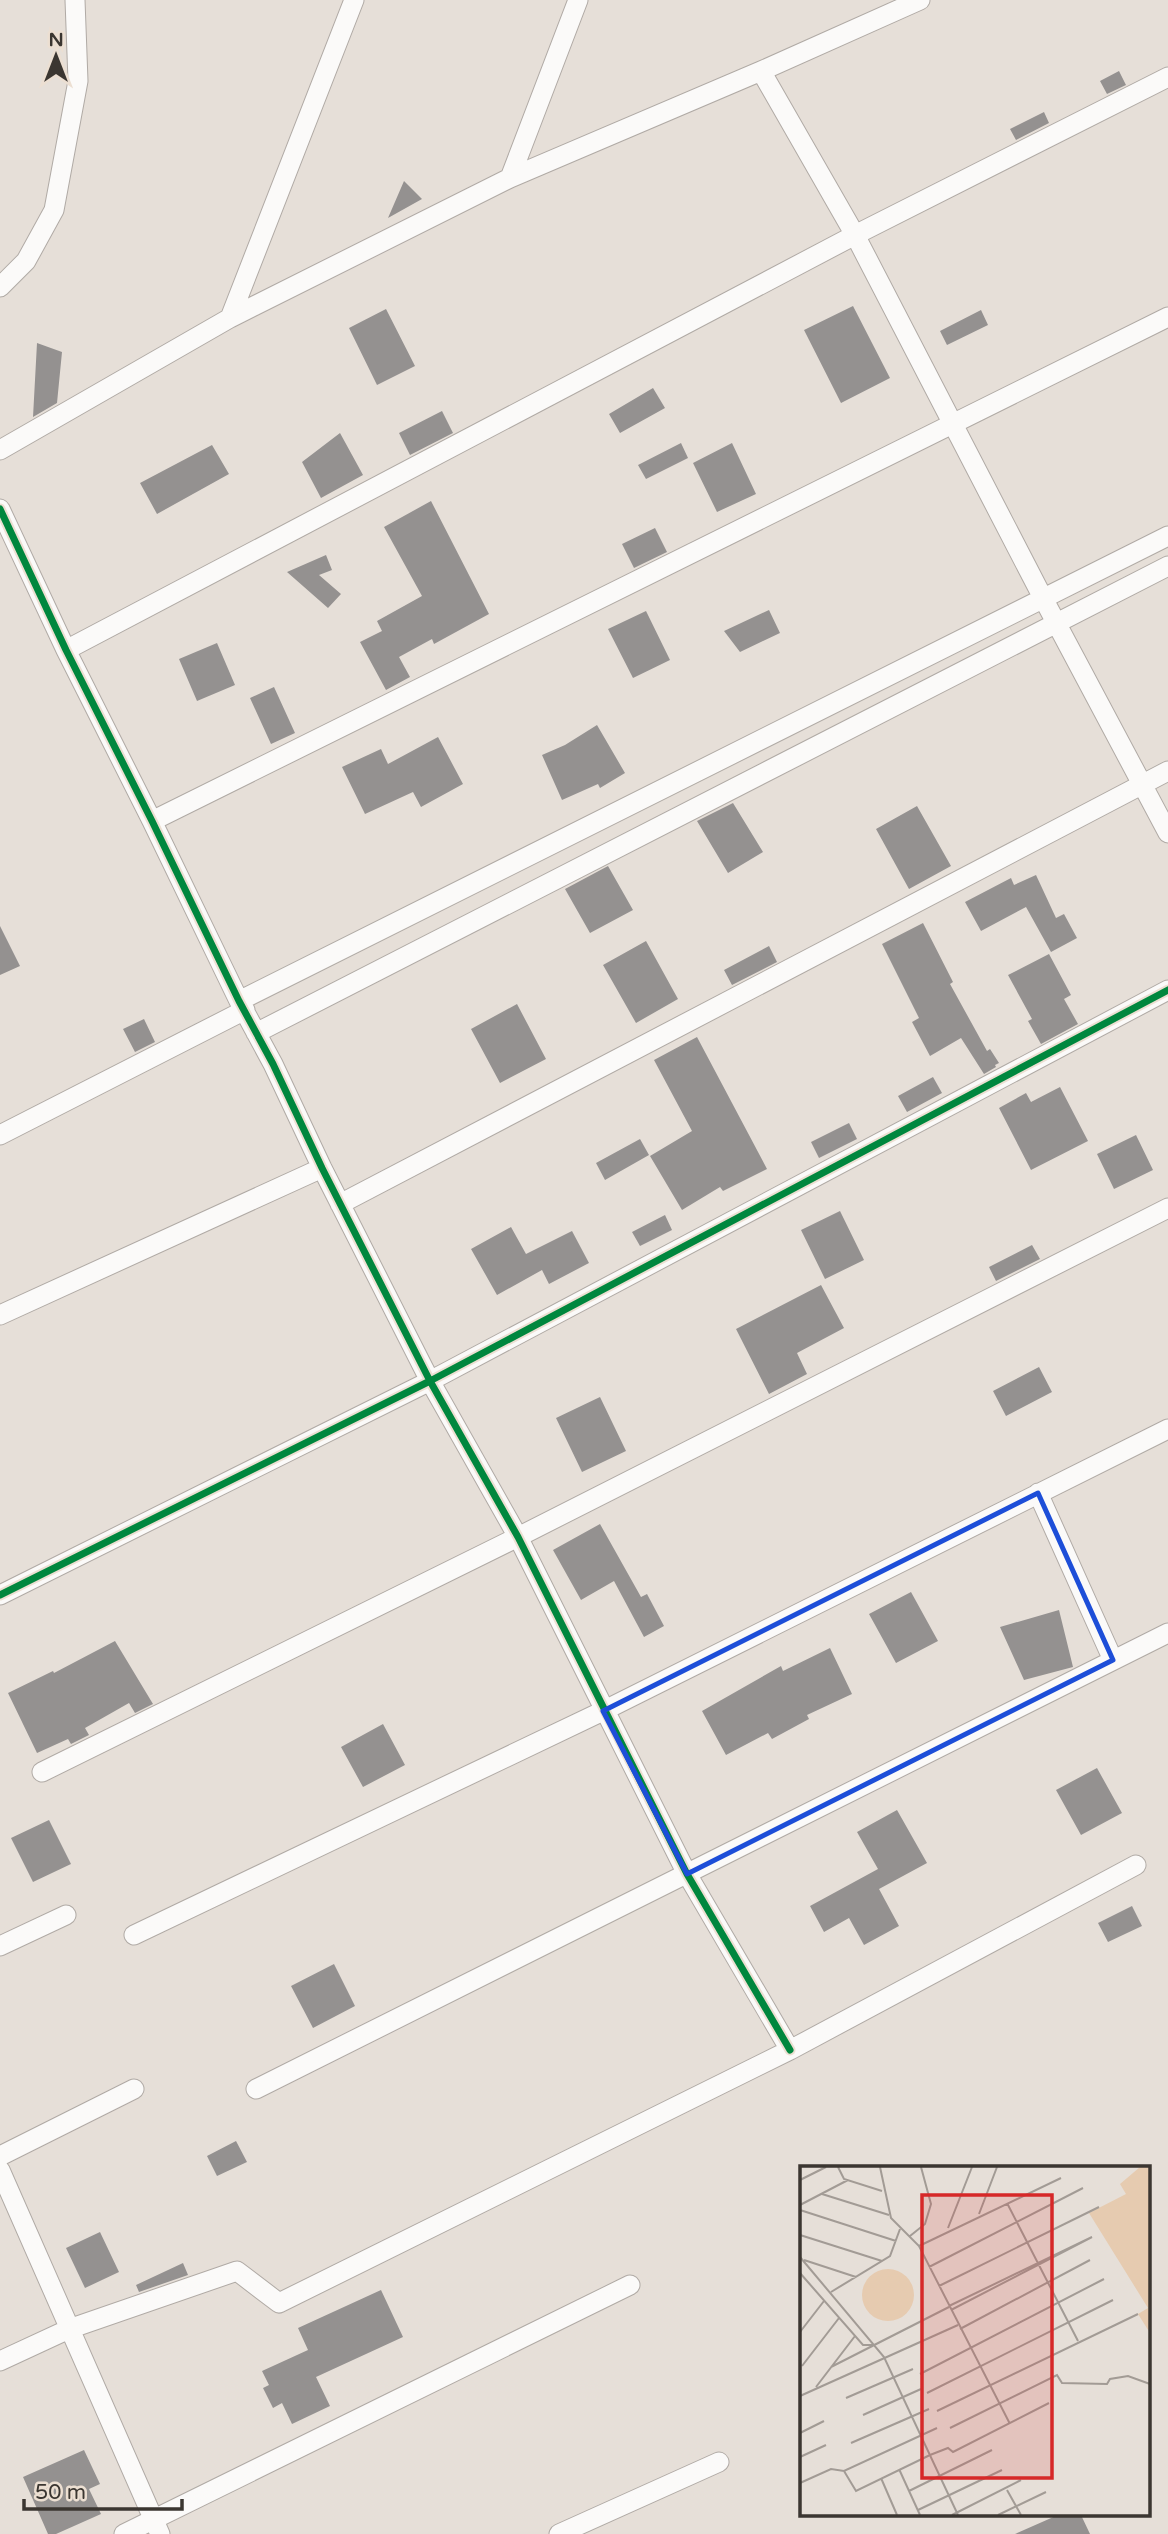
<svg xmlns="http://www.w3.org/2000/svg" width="1168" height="2534" font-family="'Varela Round',sans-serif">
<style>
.building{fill:#949190}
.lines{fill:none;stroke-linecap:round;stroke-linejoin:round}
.minor-casing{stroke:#b0aaa5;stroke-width:21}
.minor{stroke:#fbfaf9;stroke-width:19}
.cycleway-casing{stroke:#ecdfd2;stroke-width:11}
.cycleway{stroke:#00873e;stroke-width:7}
.marked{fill:none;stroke:#1d4ed8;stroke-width:5;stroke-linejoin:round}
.inset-road{fill:none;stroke:#a29b95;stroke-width:2}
.view{fill:#d62828;fill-opacity:0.15;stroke:#d62828;stroke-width:3.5}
.inset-edge{fill:none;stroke:#3b3631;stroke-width:3.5}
</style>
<rect width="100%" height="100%" fill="#e6dfd8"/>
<!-- building -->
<path class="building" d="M1119 71 1126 85 1107 94 1100 81Z
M1044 112 1049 123 1016 140 1010 129Z
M404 181 422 199 388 218Z
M853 306 890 378 841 403 804 330Z
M386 309 415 366 377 385 349 328Z
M981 310 988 325 947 345 940 331Z
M37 343 62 352 57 403 33 417Z
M653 388 665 408 620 433 609 414Z
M442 411 453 433 410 455 399 433Z
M340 433 363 475 321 498 302 462Z
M681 443 688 458 646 479 638 465Z
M732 443 756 494 717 512 693 463Z
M212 445 229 474 157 514 140 483Z
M431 501 489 614 434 644 432 639 399 657 410 677 386 690 360 642 382 631 377 621 422 596 384 527Z
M655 528 667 552 634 568 622 544Z
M326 555 332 570 319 575 341 594 328 608 287 572Z
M769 610 780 633 740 652 724 631Z
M646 611 670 660 633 678 608 629Z
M217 643 235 685 197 701 179 659Z
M274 687 295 733 271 744 250 698Z
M597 725 625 773 600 788 598 784 562 800 542 755 565 745Z
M438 737 463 784 421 807 413 792 365 814 342 767 381 749 388 764Z
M733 803 763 852 728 873 697 821Z
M917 806 951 866 909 889 876 829Z
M608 866 633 910 590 933 565 889Z
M1036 875 1056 918 1064 914 1077 938 1051 952 1026 907 981 931 965 902 1011 878 1014 885Z
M923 923 953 982 950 984 987 1051 990 1049 999 1063 995 1065 996 1067 984 1074 961 1038 930 1056 912 1022 919 1018 882 944Z
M0 926 20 966 0 975Z
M646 941 678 999 636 1023 603 965Z
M769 946 777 962 732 985 724 970Z
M1049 954 1071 995 1064 999 1078 1024 1041 1044 1028 1021 1032 1019 1008 975Z
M517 1004 546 1059 500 1083 471 1029Z
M144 1019 155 1042 135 1052 123 1029Z
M697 1037 767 1169 723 1191 720 1187 682 1210 650 1156 692 1131 654 1060Z
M933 1077 942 1093 907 1112 898 1096Z
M1060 1087 1088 1141 1031 1170 999 1108 1026 1093 1031 1102Z
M849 1123 857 1139 819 1158 811 1142Z
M1136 1135 1153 1170 1114 1189 1097 1154Z
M640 1139 649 1155 605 1180 596 1163Z
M840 1211 864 1260 825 1279 801 1230Z
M665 1215 672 1230 640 1246 632 1232Z
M511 1227 526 1254 572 1231 589 1263 549 1284 542 1270 497 1295 471 1249Z
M1032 1245 1040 1259 996 1281 989 1267Z
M821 1285 844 1328 797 1353 807 1374 769 1394 736 1329Z
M1039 1367 1052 1392 1006 1416 993 1391Z
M600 1397 626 1451 582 1472 556 1418Z
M600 1524 641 1597 647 1594 664 1626 644 1637 614 1581 581 1600 553 1550Z
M911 1592 938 1641 896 1663 869 1614Z
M1059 1610 1073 1667 1024 1680 1000 1627Z
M115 1641 153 1704 135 1713 129 1703 85 1728 89 1735 71 1744 68 1739 37 1753 8 1693 53 1671 54 1673Z
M830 1648 852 1694 807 1715 809 1719 772 1739 768 1733 726 1755 702 1711 781 1666 783 1671Z
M383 1724 405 1765 363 1787 341 1747Z
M1097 1768 1122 1813 1081 1835 1056 1790Z
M897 1810 927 1863 879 1889 899 1926 864 1945 849 1918 824 1932 810 1906 878 1869 857 1832Z
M49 1820 71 1864 33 1882 11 1838Z
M1132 1906 1142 1926 1108 1942 1098 1923Z
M334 1964 355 2006 313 2028 291 1986Z
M236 2141 247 2162 217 2176 207 2156Z
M100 2232 119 2272 85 2288 66 2248Z
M183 2263 188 2275 139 2292 136 2285Z
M381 2290 403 2337 316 2377 330 2406 292 2424 282 2403 273 2408 263 2388 269 2385 262 2371 308 2350 298 2328Z
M84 2450 100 2484 89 2489 101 2514 56 2534H48L23 2477Z
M1058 2515H1081L1090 2534H1015Z"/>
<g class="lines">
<defs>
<path id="minor" d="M761 71 855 235 1043 598 1168 833
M510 178 578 0
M0 287 26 261 54 210 78 81 75 0
M230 318 354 0
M0 450 230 318 510 178 761 71 920 0
M0 509 66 650 152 821 239 1001 273 1064 322 1168 430 1381 518 1537 687 1874 790 2050
M66 650 855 235 1168 77
M152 821 1168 317
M239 1001 1168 536
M256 1033 1168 566
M0 1135 245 1010
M340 1204 1168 771
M0 1315 322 1168
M1038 1493 1113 1660
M0 1595 430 1381 1168 990
M42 1772 518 1537 1168 1208
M134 1935 603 1711 1168 1429
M0 1946 66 1915
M256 2089 1168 1633
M0 2156 134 2089
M0 2170 160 2534
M0 2361 69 2329 237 2271 279 2303 790 2050 1136 1865
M124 2534 630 2285
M559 2534 719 2462"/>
</defs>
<!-- minor casing -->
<use href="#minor" class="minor-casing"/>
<!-- minor -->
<use href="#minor" class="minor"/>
<defs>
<path id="cycleway" d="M0 509 66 650 152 821 239 1001 273 1064 322 1168 430 1381 518 1537 687 1874 790 2050
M0 1595 430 1381 1168 990"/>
</defs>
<!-- cycleway casing -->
<use href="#cycleway" class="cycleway-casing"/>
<!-- cycleway -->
<use href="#cycleway" class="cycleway"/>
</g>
<!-- marked area -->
<path class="marked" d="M1038 1493 1113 1660 687 1874 603 1711Z"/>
<!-- overview -->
<g transform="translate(800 2166)">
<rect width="350" height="350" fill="#e6dfd8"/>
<path d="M340 1H350V167L338 148 348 142 289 47 326 28 320 18ZM62 129a26 26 0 1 1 52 0a26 26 0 1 1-52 0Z" fill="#e6cbb0"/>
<path class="inset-road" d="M38 1 44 13 82 25M80 1 91 52 119 80 210 258M0 14 26 1M22 28 89 49M207 37 278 175M0 39 48 14M0 44 96 75M179 48 197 1M148 62 172 1M0 69 82 95M110 70 125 58 131 38 121 1M119 80 261 12M0 91 84 191 158 349M4 94 56 111M129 101 283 22M0 107 63 179H74M139 120 299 41M31 126 90 90 100 63M149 140 292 71 151 144M160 163 290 94M0 166 24 135M2 200 39 152M31 201 149 141M120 208 304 113M16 221 55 170M127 227 313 134M0 230 158 159M46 232 113 203M137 245 338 148M63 249 121 223M150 262 257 209 262 217 307 218 310 213 328 210 350 218M0 267 24 255M51 277 129 243M0 291 26 279M99 303 120 349M44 305 56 325 130 289 148 282 153 286 249 237M81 312 97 349M0 317 31 303 44 305 137 262M207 324 221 349M109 325 192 284M118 344 202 304M152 349 221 314M198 349 246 326"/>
<path class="view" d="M122 29H252V312H122Z"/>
<rect width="350" height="350" class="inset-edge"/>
</g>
<!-- north arrow -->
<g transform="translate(56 56)" stroke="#ecdfd2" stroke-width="5" paint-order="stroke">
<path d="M0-5L12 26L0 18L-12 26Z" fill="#3b3631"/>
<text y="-10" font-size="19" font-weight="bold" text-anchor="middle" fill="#3b3631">N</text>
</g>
<!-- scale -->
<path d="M24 2499v10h158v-10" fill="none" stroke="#3b3631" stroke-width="3.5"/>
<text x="35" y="2499" font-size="21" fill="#3b3631" stroke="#ecdfd2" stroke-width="5" paint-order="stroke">50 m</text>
</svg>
